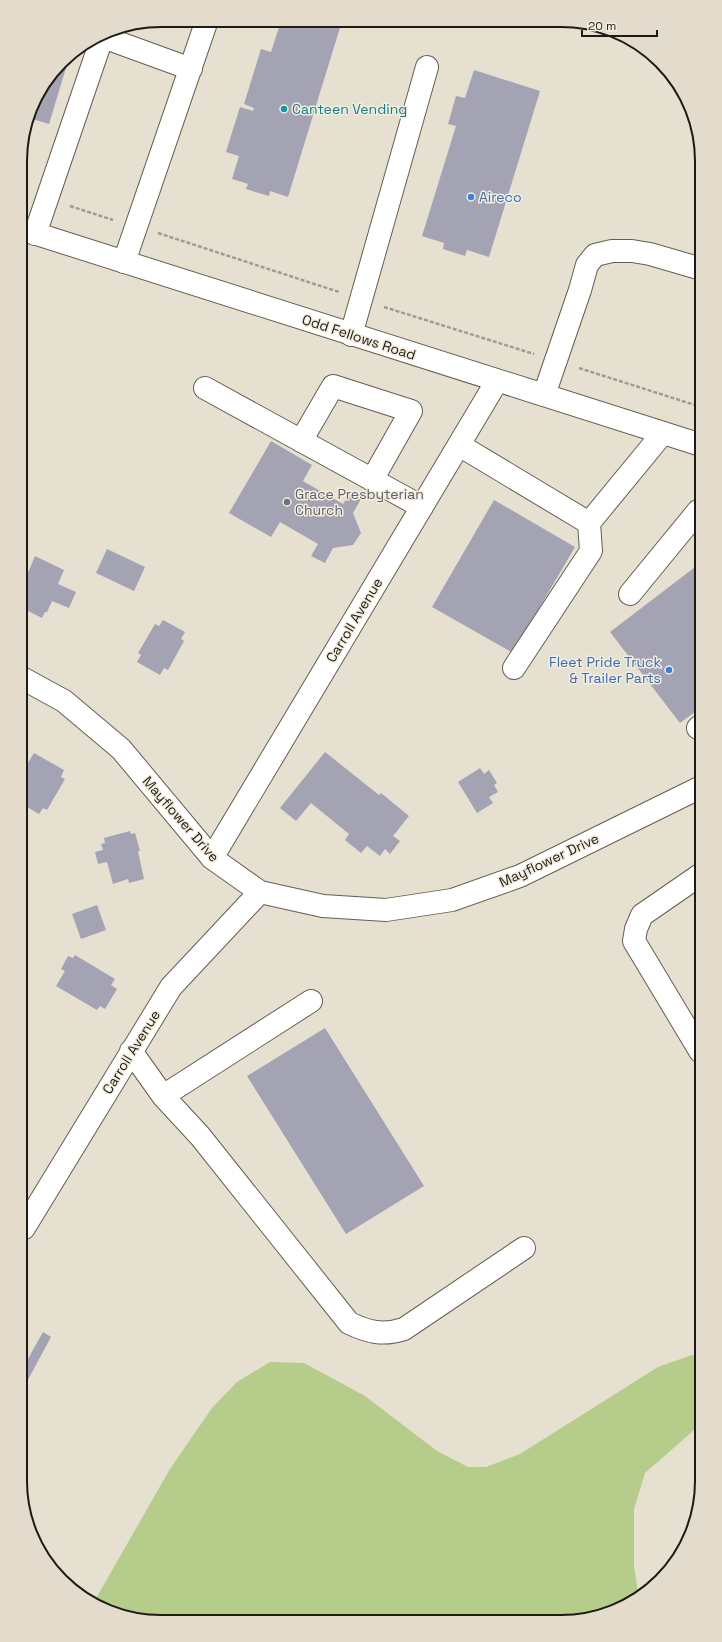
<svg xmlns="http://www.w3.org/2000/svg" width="722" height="1642" font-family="'Space Grotesk',sans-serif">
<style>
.green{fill:#b5cc8a}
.building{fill:#a4a3b3}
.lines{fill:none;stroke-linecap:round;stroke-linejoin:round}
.minor-casing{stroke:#655f51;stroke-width:24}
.major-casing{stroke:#655f51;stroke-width:24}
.path{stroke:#a19c8f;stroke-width:2.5;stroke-dasharray:4 2;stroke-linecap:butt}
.minor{stroke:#fff;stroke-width:22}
.major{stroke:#fff;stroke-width:22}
.culture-dot{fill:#0f9aa8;stroke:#f4eddd;stroke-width:1.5}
.shop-dot{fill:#3f7fe0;stroke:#f4eddd;stroke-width:1.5}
.worship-dot{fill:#6b7280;stroke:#f4eddd;stroke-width:1.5}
.labels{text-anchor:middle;stroke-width:3;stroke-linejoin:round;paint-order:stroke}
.culture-label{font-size:14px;fill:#0d838f;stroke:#f4eddd;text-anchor:start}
.shop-label{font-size:14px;fill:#366cbe;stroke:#f4eddd;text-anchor:start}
.street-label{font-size:14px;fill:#1e1b16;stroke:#f4eddd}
.worship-label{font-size:14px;fill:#5b616d;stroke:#f4eddd;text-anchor:start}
.rim{fill:none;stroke:#1e1b16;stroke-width:2}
</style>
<rect width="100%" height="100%" fill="#e6e0d0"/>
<!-- green -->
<path class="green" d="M692 1355 701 1356V1424L645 1473 634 1509V1566L639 1599 598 1617 133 1619 95 1600 170 1469 212 1408 237 1382 270 1362 304 1363 365 1396 437 1451 468 1467H486L520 1454 658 1367Z"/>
<!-- building -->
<path class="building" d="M281 21H342L288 197 270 191 269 196 246 189 248 184 232 179 239 156 226 152 240 107 253 111 254 108 244 104 261 49 271 52Z
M66 57 69 58 49 124 29 118 34 99Z
M474 70 540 91 489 257 467 250 465 256 443 249 444 243 422 236 456 126 448 124 456 96 465 98Z
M271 441 312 465 303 481 343 504 350 493 361 499 353 513 361 533 353 545 333 548 325 563 311 556 318 544 280 522 271 537 229 513Z
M494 500 575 547 513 653 432 607Z
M107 549 145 567 134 591 96 573Z
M35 556 64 570 58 584 76 592 69 608 52 601 47 612H45L42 618 22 608V587Z
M699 564V709L680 723 610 632Z
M163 620 185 632 181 639 184 641 168 670 164 668 160 675 137 662 141 655 138 653 155 624 159 626Z
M325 752 379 795 381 793 409 816 393 836 400 841 390 854 385 849 380 856 367 846 361 853 345 840 349 834 311 803 296 821 280 808Z
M34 753 64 770 61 777 65 779 47 810 43 808 39 814 22 804V773Z
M480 768 484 774 489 770 497 783 494 785 498 792 489 797 493 803 477 813 458 782Z
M130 831 131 834 135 833 140 851H138L144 879 129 883 128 879 113 884 107 862 98 864 95 852 103 850 101 844 105 843 104 838Z
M97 905 106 930 81 939 72 914Z
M75 955 115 979 111 985 117 989 105 1009 100 1006 97 1010 56 986 65 971 61 969 68 956 73 958Z
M325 1028 424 1186 346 1234 247 1076Z
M43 1332 51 1337 24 1387V1366Z"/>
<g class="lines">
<defs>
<path id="minor" d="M103 37 191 69
M35 234 104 32
M124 262 207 20
M351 335 427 67
M205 388 422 507
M544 395 580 290 587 265 595 255 612 251H632L650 254 698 268
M301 441 333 386 411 411 372 480
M459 445 589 523 663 433
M630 594 698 511
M514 668 591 551 589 523
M22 678 64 701 121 749 212 858 260 892 323 906 386 910 452 900 520 876 699 788
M698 728 699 727
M212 858 497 381
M700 875 642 915 636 929 634 941 700 1051
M131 1051 163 1096 311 1001
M163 1096 200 1136 349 1323C368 1332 383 1336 404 1329L524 1248
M24 1228 171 987 260 892"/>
<path id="major" d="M21 229 698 444"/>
</defs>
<!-- minor casing -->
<use href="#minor" class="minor-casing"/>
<!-- major casing -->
<use href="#major" class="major-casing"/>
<!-- path -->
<path class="path" d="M70 206 113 220
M158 233 339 292
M384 307 534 354
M579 368 698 406"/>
<!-- minor -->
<use href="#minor" class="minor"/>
<!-- major -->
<use href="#major" class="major"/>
</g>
<!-- markers -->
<circle class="culture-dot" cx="284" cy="109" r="4"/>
<g class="shop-dot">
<circle cx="471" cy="197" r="4"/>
<circle cx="669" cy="670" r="4"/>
</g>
<circle class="worship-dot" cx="287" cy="502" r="4"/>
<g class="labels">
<!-- culture labels -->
<g class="culture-label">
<text x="292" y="114">Canteen Vending</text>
</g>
<!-- shop labels -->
<g class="shop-label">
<text x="479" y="202">Aireco</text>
<text x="661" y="667" text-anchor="end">Fleet Pride Truck<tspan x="661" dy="16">&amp; Trailer Parts</tspan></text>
</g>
<!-- street labels -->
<g class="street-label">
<text transform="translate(359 337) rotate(18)" y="5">Odd Fellows Road</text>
<text transform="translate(354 620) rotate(-59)" y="5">Carroll Avenue</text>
<text transform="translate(181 819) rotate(49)" y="5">Mayflower Drive</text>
<text transform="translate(549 860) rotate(-25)" y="5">Mayflower Drive</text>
<text transform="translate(131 1052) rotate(-58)" y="5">Carroll Avenue</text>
</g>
<!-- worship labels -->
<g class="worship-label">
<text x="295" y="499">Grace Presbyterian<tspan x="295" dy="16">Church</tspan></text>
</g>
</g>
<!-- crop -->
<path d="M0 0H722V1642H0ZM161 27H561A134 134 0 0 1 695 161V1481A134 134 0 0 1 561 1615H161A134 134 0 0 1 27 1481V161A134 134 0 0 1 161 27Z" fill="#e3dccd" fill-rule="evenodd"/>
<path class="rim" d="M161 27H561A134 134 0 0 1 695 161V1481A134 134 0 0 1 561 1615H161A134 134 0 0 1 27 1481V161A134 134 0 0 1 161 27Z"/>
<!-- scale -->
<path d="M582 30v6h75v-6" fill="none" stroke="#1e1b16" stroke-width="2"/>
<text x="588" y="30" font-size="12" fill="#1e1b16" stroke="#f4eddd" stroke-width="3" paint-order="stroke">20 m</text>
</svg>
